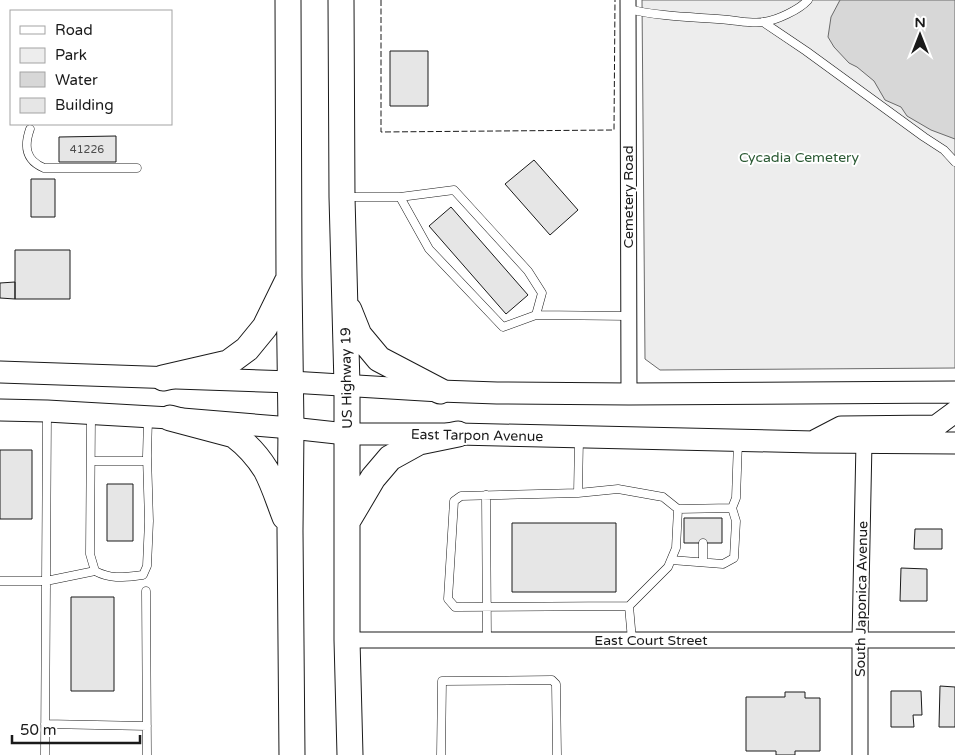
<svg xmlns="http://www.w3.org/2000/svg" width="955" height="755" font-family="'Varela Round',sans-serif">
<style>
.green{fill:#ededed;stroke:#6a6a6a}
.water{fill:#d7d7d7;stroke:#6a6a6a}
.building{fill:#e6e6e6;stroke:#1a1a1a}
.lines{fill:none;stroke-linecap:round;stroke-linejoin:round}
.service-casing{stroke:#1a1a1a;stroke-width:9}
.minor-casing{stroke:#1a1a1a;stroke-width:17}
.secondary-casing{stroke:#1a1a1a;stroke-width:23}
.trunk-casing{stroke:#1a1a1a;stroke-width:27}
.service{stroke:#fff;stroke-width:8}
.minor{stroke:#fff;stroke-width:15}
.secondary{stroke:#fff;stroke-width:21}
.trunk{stroke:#fff;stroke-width:25}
.fence{stroke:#1a1a1a;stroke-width:1;stroke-dasharray:6 2.5;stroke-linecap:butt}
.labels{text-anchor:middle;stroke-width:4;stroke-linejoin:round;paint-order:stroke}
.number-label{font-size:11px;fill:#4d4d4d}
.park-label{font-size:14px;fill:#2b5a34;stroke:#fff}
.street-label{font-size:14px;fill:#1a1a1a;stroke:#fff}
</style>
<rect width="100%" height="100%" fill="#fff"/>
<!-- green -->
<path class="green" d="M642 0H955V368L660 370 645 359Z"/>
<!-- water -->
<path class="water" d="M840 0H955V139L931 130 907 116 901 107 885 100 874 81 857 67 849 63 834 47 828 37 831 17Z"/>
<!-- building -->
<path class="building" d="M390 51H428V106H390Z
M116 136V162H59V137Z
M534 160 578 210 550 235 505 184Z
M31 179H55V217H31Z
M451 207 528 295 506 314 429 226Z
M15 250H70V299H15Z
M15 282V299L0 298V283Z
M0 450H32V519H0Z
M107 484H133V541H107Z
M684 518H722V543H684Z
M512 523H616V592H512Z
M915 529H942V549H914Z
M901 568 927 569V601H900Z
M71 597H114V691H71Z
M940 686 955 687V727H939Z
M891 691H921L922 715H913L914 727H891Z
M785 692H805V698H820V751H795V755H776V751H746V697H785Z"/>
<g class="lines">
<defs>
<path id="service" d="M628 9C661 17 695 17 729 20 740 21 753 24 764 22 777 20 799 10 808 0
M763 22 806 51 924 137 944 150 955 162
M30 129C24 146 25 160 44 168H137
M345 197H400L429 249 503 327 536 315 629 316
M400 197 454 190 528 271 542 293 536 315
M91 416 90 554 95 571C112 580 125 577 143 575L147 566 149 521 147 456 148 418
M91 461H147
M578 493 618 489 663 497 678 509 676 548 668 567 629 606 455 607 448 599 454 501 461 496 578 493 579 439
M486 495 487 640
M678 509 732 508 736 498 738 442
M703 543V562
M671 560 723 564 734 558 736 521 732 508
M0 581H46L95 571
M146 591 147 755
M629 606 632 640
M45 724 147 726
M45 755 47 413
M441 755 442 681 552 680 556 684 557 755"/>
<path id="minor" d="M628 0 629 394
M347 640H955
M860 755V640L864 442"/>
<path id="secondary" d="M0 372 291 382 440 391 497 393 629 394 955 392
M0 410 47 411 170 418 291 428 346 434H458L814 442 955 443
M816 440 841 427 936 426 955 412"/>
<path id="trunk" d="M288 0 289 278 291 428 290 531 292 755
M341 0 342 197 347 385V640L350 755
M349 310 359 335 379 359 440 391
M163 378 228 363 247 349 265 327 287 282
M170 418 234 435C246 444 258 457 266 470 274 485 279 502 285 517
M347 522 373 478 390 458 419 442 458 434"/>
</defs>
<!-- service casing -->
<use href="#service" class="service-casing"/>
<!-- minor casing -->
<use href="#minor" class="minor-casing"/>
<!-- secondary casing -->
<use href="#secondary" class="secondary-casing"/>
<!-- trunk casing -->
<use href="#trunk" class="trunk-casing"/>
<!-- service -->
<use href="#service" class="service"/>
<!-- minor -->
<use href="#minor" class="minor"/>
<!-- secondary -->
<use href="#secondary" class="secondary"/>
<!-- trunk -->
<use href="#trunk" class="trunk"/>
<!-- fence -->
<path class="fence" d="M381 0V132L614 130 615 0"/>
</g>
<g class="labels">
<!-- number labels -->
<g class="number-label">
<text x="87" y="153">41226</text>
</g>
<!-- park labels -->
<g class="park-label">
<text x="799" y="162">Cycadia Cemetery</text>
</g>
<!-- street labels -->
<g class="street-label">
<text transform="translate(628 197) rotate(-90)" y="5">Cemetery Road</text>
<text transform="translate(346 378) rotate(-91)" y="5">US Highway 19</text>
<text transform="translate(477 435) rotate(1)" y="5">East Tarpon Avenue</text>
<text transform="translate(861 599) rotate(-89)" y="5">South Japonica Avenue</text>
<text x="651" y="645">East Court Street</text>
</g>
</g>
<!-- legend -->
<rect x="10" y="10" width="162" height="115" fill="#ffffff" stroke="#a3a3a3"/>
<rect x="20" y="26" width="25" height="8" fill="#ffffff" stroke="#a3a3a3"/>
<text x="55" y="35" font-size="15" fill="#1a1a1a">Road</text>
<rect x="20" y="48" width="25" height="15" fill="#ededed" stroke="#a3a3a3"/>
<text x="55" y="60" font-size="15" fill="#1a1a1a">Park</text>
<rect x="20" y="72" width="25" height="15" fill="#d7d7d7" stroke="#a3a3a3"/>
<text x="55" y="85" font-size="15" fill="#1a1a1a">Water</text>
<rect x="20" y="98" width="25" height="15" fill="#e6e6e6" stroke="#a3a3a3"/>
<text x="55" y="110" font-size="15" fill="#1a1a1a">Building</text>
<!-- north arrow -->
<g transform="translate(920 35)" stroke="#ffffff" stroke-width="4" paint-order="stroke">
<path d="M0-4L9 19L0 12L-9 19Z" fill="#1a1a1a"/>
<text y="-8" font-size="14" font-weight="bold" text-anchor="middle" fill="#1a1a1a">N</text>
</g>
<!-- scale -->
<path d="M12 735v8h128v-8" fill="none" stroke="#1a1a1a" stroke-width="2.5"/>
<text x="20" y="735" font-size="15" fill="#1a1a1a" stroke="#ffffff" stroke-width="4" paint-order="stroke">50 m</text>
</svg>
